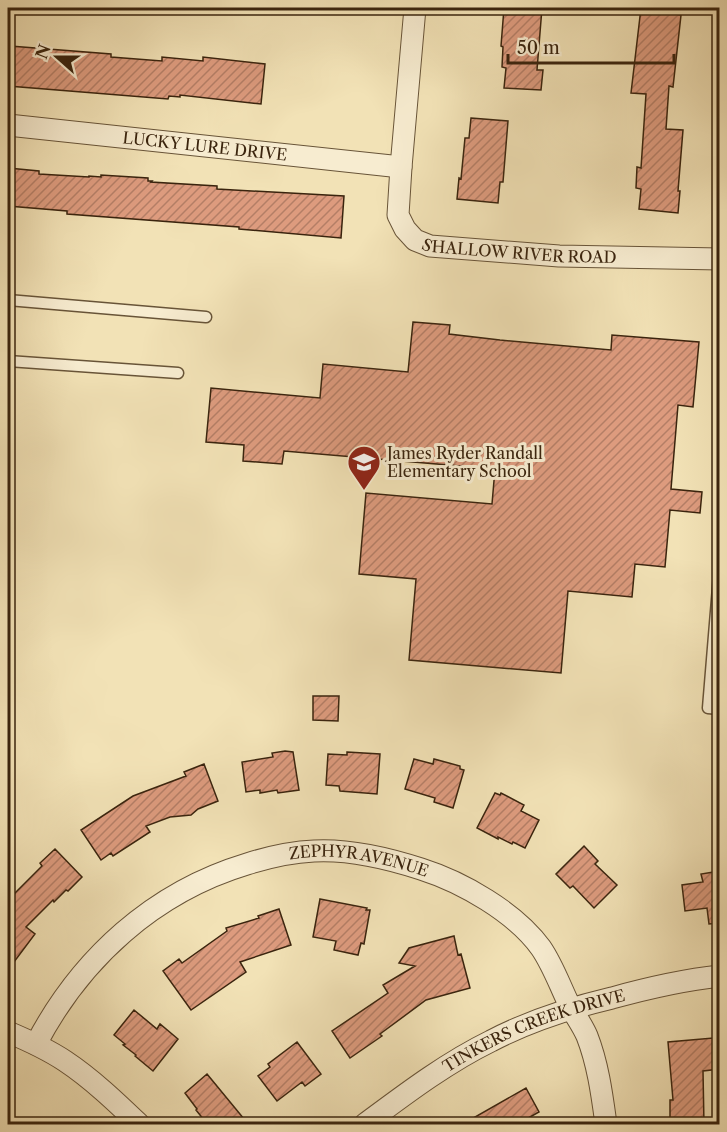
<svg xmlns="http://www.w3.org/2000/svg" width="727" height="1132" font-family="'Libre Caslon Text',serif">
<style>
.building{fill:url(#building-hatch);stroke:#3a240e;stroke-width:1.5}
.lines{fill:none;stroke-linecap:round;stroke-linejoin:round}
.service-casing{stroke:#685438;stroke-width:13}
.minor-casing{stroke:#685438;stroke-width:23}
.service{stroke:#f7ecd0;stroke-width:10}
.minor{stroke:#f7ecd0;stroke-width:21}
.labels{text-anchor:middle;stroke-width:6;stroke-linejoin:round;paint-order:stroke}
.street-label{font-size:16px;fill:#3a240e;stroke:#f7ecd0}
.poi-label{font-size:16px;fill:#3a240e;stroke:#f7ecd0;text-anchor:start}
</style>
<defs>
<pattern id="building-hatch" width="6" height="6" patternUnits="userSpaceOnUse" patternTransform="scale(1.5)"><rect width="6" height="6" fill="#dd9b7e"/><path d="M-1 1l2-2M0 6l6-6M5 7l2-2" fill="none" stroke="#b47e66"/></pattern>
</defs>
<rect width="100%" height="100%" fill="#f2e2b6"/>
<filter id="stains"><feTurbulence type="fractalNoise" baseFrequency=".00333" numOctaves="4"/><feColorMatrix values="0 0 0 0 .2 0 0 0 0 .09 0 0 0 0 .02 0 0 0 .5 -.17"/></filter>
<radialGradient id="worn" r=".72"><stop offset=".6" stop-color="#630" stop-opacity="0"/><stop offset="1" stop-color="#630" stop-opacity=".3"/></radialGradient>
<!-- building -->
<path class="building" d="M504 8H542L537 70H543L541 90 504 88 506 68 502 67 503 47 501 46Z
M641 8H676L675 14 681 15 673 87 669 86 666 129 683 130 678 191H680L678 213 639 209 641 189 636 188 637 167 641 168 646 94 631 93Z
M10 46 111 54V57L162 61V57L203 61V57L265 64 261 104 180 95V97L169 96 168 99 8 86V47Z
M471 118 508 121 503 182H500L498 203 457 199 459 178 461 179 465 138H469Z
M8 168 39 171V174L89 177V176L101 177V175L148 178V181H152L151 182 217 186V189L344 196 341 238 239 229V227L67 214V211L8 206Z
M413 322 450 325 449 334 500 340 611 350 612 335 699 342 693 407 678 405 671 489 702 492 700 513 670 510 665 567 635 564 632 597 568 591 561 673 409 660 416 579 359 574 366 493 492 504 495 469 284 451 282 464 243 461 244 445 206 442 211 388 320 398 323 364 408 372Z
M313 696H339L338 721 313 720Z
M285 751 293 752 299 790 278 793 277 790 260 793V790L246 792 242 762 273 757 272 753Z
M347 752 380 754 377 794 340 791 339 786 326 785 328 754 347 755Z
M414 759 433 764 434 759 460 766V769L464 770 453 808 434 802 435 798 405 789Z
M204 764 218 801 198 809 191 815 170 817 146 826 150 832 113 856 111 853 101 860 81 830 133 796 186 776 184 772Z
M495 793 500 795 501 793 524 805 521 811 539 820 525 848 513 842 512 844 498 837V839L477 828Z
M584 846 598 861 595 864 617 885 594 908 573 886 570 888 556 874Z
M55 849 82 877 68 891 66 890 54 902 53 900 26 927 35 934 8 970V900L42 866 40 863Z
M720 871V923L709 924 707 908 685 911 682 885 703 882 701 874Z
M320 899 367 908 366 910H370L364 944 361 943 358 955 334 950 336 941 313 937Z
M279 909 291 945 240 962 246 972 191 1010 163 971 179 959 182 963 227 931 226 928 259 918 258 916Z
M454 936 458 955 461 954 470 988 426 1000 380 1034 382 1036 350 1058 332 1031 388 993 383 985 415 966 399 963 409 948Z
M134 1010 157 1029 160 1024 178 1039 153 1071 135 1056 136 1055 123 1045 125 1044 114 1035Z
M713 1038V1040L720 1039V1069L703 1071 704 1125H670V1100H673L668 1042Z
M297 1042 321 1074 305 1086 302 1082 277 1101 258 1076 270 1067 268 1064Z
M207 1074 249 1125H208L196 1110 197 1109 185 1093Z
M526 1088 539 1112 516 1125H461Z"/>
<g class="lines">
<defs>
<path id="service" d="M8 300 206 317
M8 361 178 373
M720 563 708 708 720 709"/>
<g id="minor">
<path id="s1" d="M415 8 401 167 398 215 405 229 415 240 430 246 559 256 720 259"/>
<path id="s2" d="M8 125 401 167"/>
<path d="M8 1032C27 1040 47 1049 65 1061 92 1079 116 1102 139 1124"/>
<path id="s3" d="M36 1044C81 958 154 892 247 864 269 857 291 852 314 851 350 849 387 858 421 869 462 882 515 912 541 948 552 964 559 983 567 1000 573 1013 582 1024 587 1036 598 1064 602 1095 606 1124"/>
<path id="s4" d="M365 1124C404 1095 446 1063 491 1041 529 1021 570 1008 612 998 648 988 683 980 720 976"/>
</g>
</defs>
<!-- service casing -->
<use href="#service" class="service-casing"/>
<!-- minor casing -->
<use href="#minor" class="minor-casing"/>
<!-- service -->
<use href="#service" class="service"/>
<!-- minor -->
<use href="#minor" class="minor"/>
</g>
<!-- icons -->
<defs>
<symbol id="school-pin" viewBox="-11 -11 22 30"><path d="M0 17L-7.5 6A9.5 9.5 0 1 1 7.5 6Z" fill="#8f2418" stroke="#f7ecd0"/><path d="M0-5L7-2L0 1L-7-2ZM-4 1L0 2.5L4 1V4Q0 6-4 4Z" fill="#fff"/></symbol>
</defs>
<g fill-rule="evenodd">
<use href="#school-pin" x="345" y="443" width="38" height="52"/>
</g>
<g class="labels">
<!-- street labels -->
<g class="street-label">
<text dy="6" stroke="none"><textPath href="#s2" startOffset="198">LUCKY LURE DRIVE</textPath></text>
<text dy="6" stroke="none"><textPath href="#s1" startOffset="344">SHALLOW RIVER ROAD</textPath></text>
<text dy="6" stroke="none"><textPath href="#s3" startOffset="399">ZEPHYR AVENUE</textPath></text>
<text dy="6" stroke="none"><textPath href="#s4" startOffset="195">TINKERS CREEK DRIVE</textPath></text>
</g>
<!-- poi labels -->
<g class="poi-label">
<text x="387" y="459">James Ryder Randall<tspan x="387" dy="18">Elementary School</tspan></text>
</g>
</g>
<!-- margin -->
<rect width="727" height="1132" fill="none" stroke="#f2e2b6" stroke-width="30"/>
<rect x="9" y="9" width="709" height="1114" fill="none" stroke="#3a240e" stroke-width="3"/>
<rect x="15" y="15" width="697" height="1102" fill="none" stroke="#3a240e" stroke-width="1.5"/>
<!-- north arrow -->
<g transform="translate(57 57) rotate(291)" stroke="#f7ecd0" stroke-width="4.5" paint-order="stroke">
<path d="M0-4.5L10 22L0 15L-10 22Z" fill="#3a240e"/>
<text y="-9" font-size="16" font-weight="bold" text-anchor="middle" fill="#3a240e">N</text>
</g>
<!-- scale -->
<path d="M508 54v9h166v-9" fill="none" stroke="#3a240e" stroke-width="3"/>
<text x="517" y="54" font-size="18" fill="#3a240e" stroke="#f7ecd0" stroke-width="4.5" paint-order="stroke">50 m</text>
<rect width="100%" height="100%" filter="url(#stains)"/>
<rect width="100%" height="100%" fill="url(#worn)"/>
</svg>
